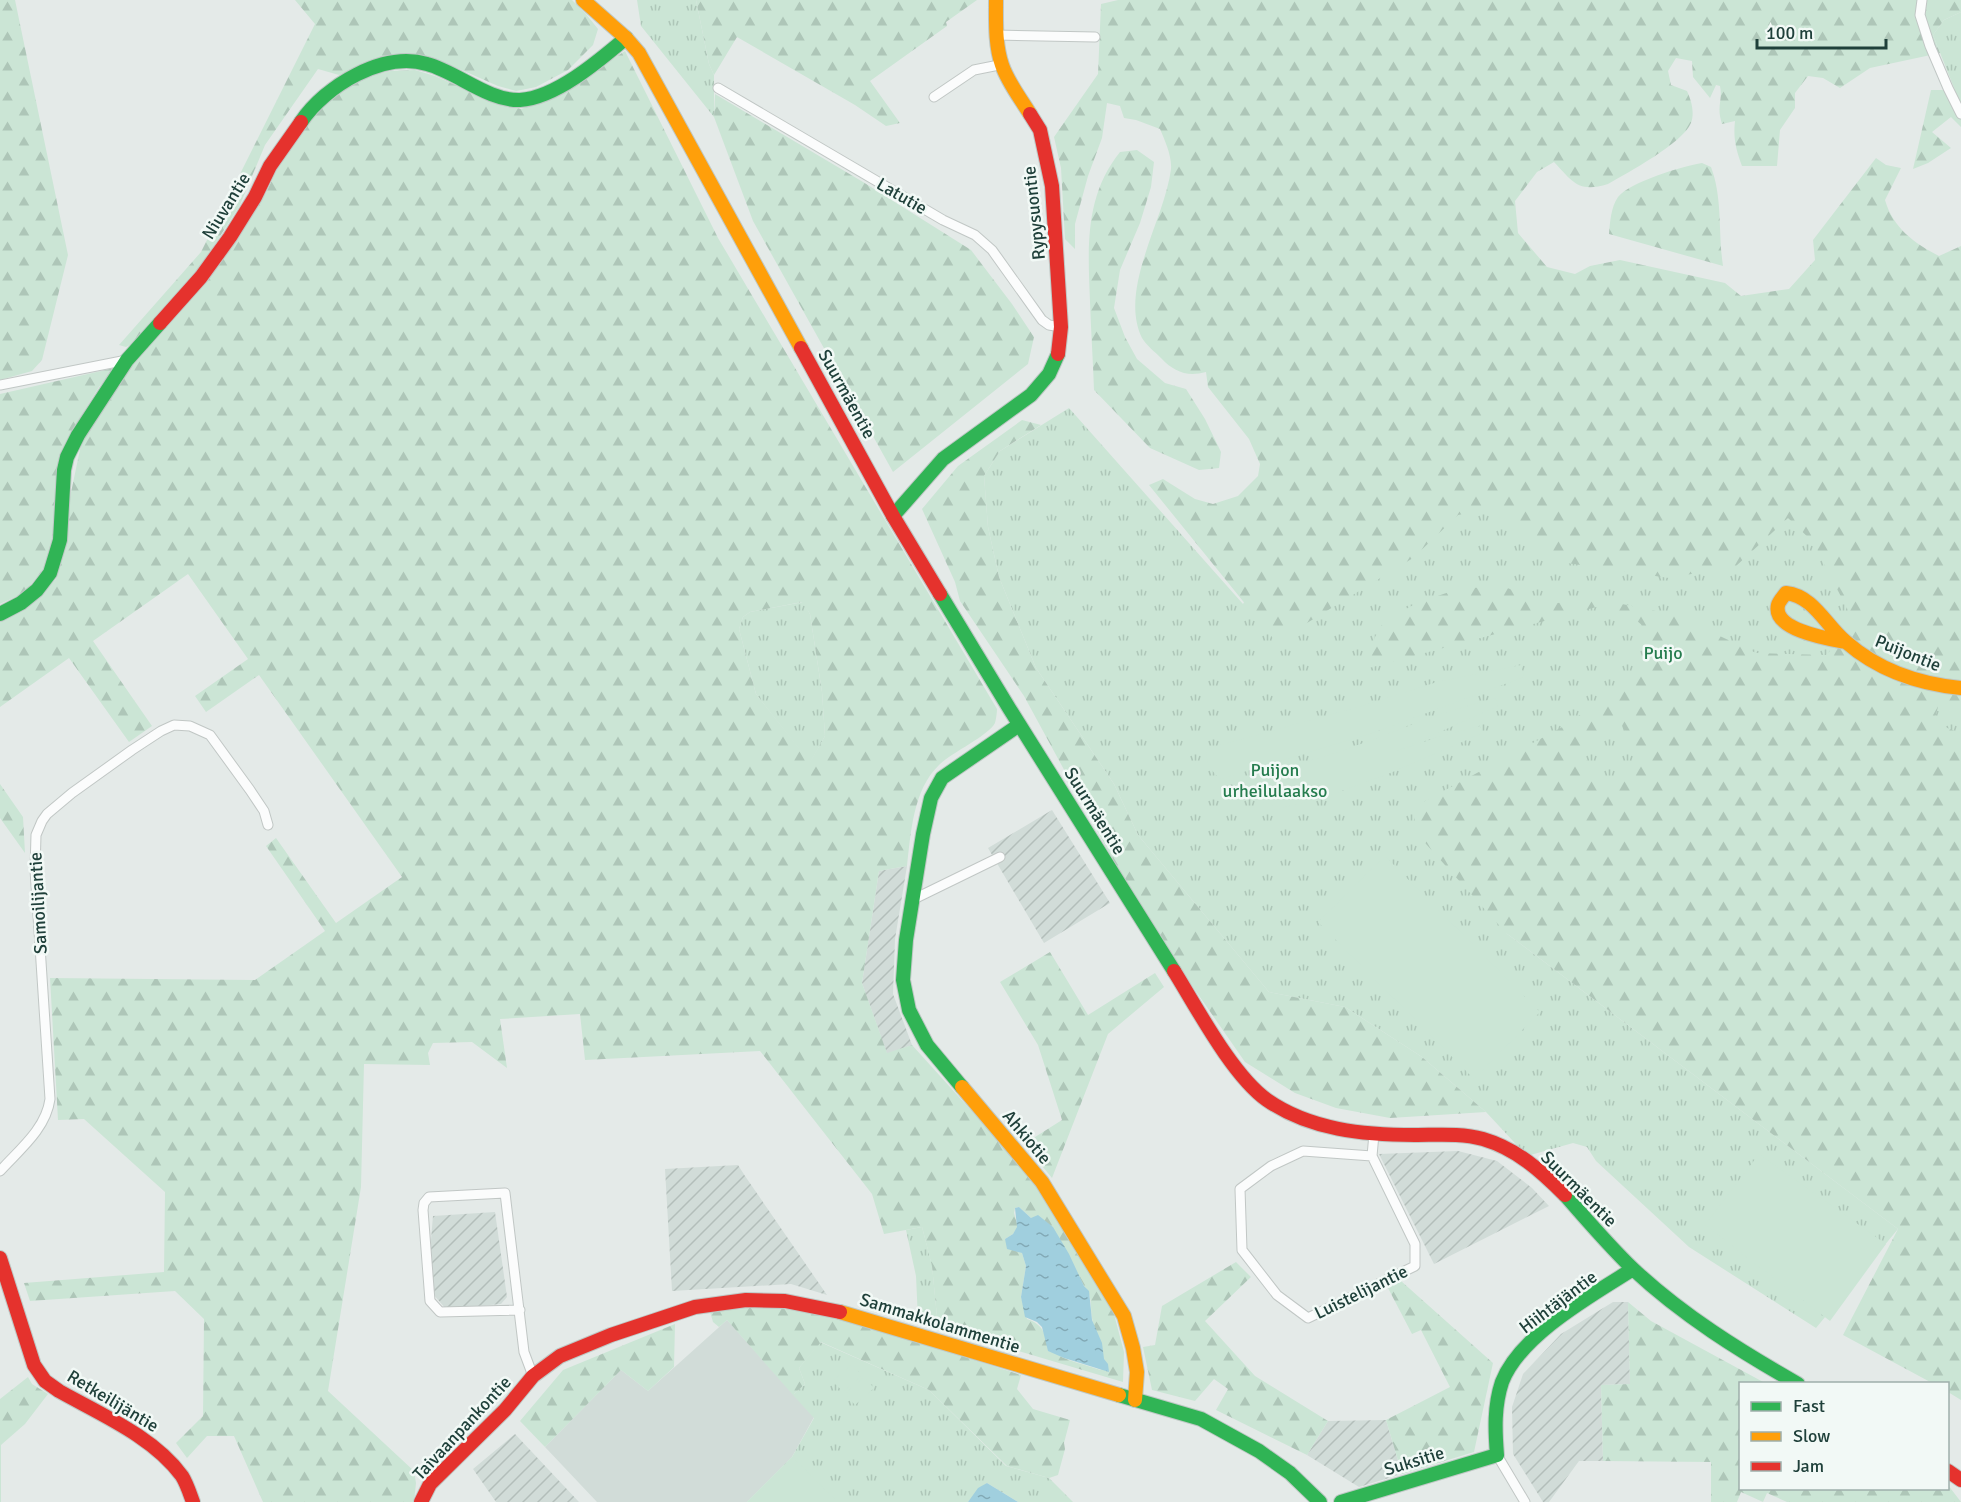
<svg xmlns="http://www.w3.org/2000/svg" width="1961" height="1502" font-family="Signika,sans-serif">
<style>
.built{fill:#d1dcd8}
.industrial{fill:url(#industrial-furrows)}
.grass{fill:url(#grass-tufts)}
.forest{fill:url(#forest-firs);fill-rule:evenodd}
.garden{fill:#cbe5d5}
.water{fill:url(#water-ripples)}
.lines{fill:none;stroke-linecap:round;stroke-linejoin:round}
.street-casing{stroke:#c1c7c5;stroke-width:11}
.fast-casing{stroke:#bfc8c5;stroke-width:16}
.slow-casing{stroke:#bfc8c5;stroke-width:16}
.jam-casing{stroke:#bfc8c5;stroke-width:16}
.street{stroke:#fbfcfc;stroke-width:9}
.fast{stroke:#30b455;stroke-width:14}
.slow{stroke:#ff9f0a;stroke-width:14}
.jam{stroke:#e5322d;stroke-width:14}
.labels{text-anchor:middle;stroke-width:5;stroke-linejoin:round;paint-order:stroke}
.street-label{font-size:18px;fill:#1f403a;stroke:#f2f9f6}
.park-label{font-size:18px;fill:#257c4e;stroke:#f2f9f6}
</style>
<defs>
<pattern id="industrial-furrows" width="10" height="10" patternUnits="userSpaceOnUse" patternTransform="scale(1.5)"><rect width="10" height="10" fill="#d1dcd8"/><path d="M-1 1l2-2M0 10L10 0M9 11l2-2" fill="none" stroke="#b3beba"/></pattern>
<pattern id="grass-tufts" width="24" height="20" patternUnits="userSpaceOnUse" patternTransform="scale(1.5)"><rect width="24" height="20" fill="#cbe5d5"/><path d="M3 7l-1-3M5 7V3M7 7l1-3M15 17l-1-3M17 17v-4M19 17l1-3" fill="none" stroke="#aec6b8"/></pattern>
<pattern id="forest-firs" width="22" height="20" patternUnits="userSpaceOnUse" patternTransform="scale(1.5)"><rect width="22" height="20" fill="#cbe5d5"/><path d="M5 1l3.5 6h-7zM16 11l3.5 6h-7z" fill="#aec6b8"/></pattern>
<pattern id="water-ripples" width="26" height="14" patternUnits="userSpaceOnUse" patternTransform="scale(1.5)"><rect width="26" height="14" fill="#a0cfde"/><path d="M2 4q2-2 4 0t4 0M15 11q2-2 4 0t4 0" fill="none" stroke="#82a9b5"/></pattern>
</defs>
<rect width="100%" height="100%" fill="#e4eae8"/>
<!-- built -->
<path class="built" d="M727 1320 814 1417 792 1457 747 1502H597L545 1447 621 1370 648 1391Z"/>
<!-- industrial -->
<path class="industrial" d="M1052 810 1110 903 1044 943 988 848Z
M907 866 895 939 893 994 912 1045 887 1054 862 983 879 871Z
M1458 1151 1497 1161 1532 1188 1549 1206 1434 1264 1379 1154Z
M738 1165 745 1176 827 1295 791 1284 672 1291 665 1169Z
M495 1212 507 1297 501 1304 446 1309 427 1287 433 1216Z
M1613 1302H1628L1630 1384 1601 1385 1603 1461H1579L1549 1502H1543L1513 1454 1512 1407 1523 1374 1561 1334Z
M1386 1420 1402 1474 1359 1487 1307 1455 1328 1421Z
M515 1434 579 1502H496L473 1469Z"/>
<!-- grass -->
<path class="grass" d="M637 0H696L709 64 714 75V117L641 26Z
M1961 12V102L1960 103 1933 35 1944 20Z
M1462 213 1560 304 1961 355V1173L1506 933 1898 1229 1816 1328 1689 1247 1596 1161 1587 1147 1573 1143 1527 1156 1486 1112 1422 1057 1345 1007 1269 992 1138 835 1114 784 1036 668 999 577 988 527 984 476 1000 451 1069 408 1243 604Z
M803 602 810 614 822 692 825 736 810 763 756 694 739 629 743 617 750 612Z
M922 1227 932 1265 938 1327 918 1320 916 1276 906 1230Z
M820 1342 929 1390 1006 1466 1049 1478 1073 1502H1018L987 1483 968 1502H747L792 1457 814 1418 793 1395 805 1384 799 1368Z"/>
<!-- forest -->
<path class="forest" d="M0 0H15L68 255 42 360 32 371 0 380Z
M295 0H572L586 14 598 29 593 45 568 70 536 87 516 91 498 86 448 64 417 57 385 59 362 64 339 75 318 69 265 145 240 205 199 269 134 343 126 347 119 345 201 252 315 24Z
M696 0H977L946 22 947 26 870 81 900 123 886 126 855 105 737 37 714 75 709 64Z
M1118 0H1961V12L1944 20 1933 35 1940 53 1870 68 1840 88 1823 78 1808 76 1795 93V108L1780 130 1777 166H1742C1736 150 1733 138 1735 121L1722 124C1716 106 1723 101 1720 86L1716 85 1710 98 1693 77 1692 61 1676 58 1668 71 1671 85 1687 91C1691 100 1695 112 1691 123 1683 143 1627 173 1608 184 1578 193 1573 182 1554 162L1537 172 1515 201 1518 233 1547 267 1575 274 1590 266 1620 260 1725 283 1741 296 1789 289 1815 260 1813 240 1876 158 1886 165 1901 168 1885 200C1893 228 1914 243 1939 256L1961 246V704L1939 703 1934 722 1961 734V1400L1948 1392V1384L1932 1383 1843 1335 1898 1229 1506 933 1418 835 1412 808 1566 725 1654 660 1650 632 1629 614 1600 606 1369 668 1370 652 1375 637 1384 621 1417 603 1461 588 1505 587 1547 604 1598 599 1675 615 1756 653 1826 655 1855 624 1813 542 1788 518 1736 566 1669 578 1560 562 1494 508 1458 515 1413 558 1276 642 1149 485 1163 479 1195 499 1213 504 1238 496 1258 476 1260 464 1249 439 1208 387 1206 372C1187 377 1174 372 1161 358 1155 352 1146 345 1142 338 1118 289 1165 219 1171 169 1172 156 1165 141 1160 129L1136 120 1124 118 1120 106 1107 103 1102 138 1088 176 1075 224V249L1065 239 1061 168 1054 137 1098 74 1101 4ZM1620 722 1643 760 1619 777 1593 776 1581 748Z
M625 51 718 238 997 709C997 713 996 719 995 723 988 736 951 753 939 765 913 790 911 832 907 866L879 871 862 983 887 1053 912 1045 1043 1190 1110 1299 1124 1352 1123 1382 938 1327 932 1266 922 1227 884 1234 872 1194 760 1051 585 1060 580 1014 500 1019 507 1068 472 1042 433 1043 428 1053 430 1065 364 1064 361 1187 328 1391 414 1471 416 1483 414 1502H263L234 1436H207L187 1458 176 1443 203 1416 204 1319 175 1291 30 1301 24 1283 164 1272 165 1192 84 1119 58 1120 50 978 255 980 325 931 266 846 276 838 336 923 402 877 259 675 206 712 195 696 248 659 188 574 93 641 152 726 129 742 69 658 0 707V619L24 609 56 579 65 543 69 502 82 440 132 366 218 264 266 193 282 159 303 127 323 103 368 75 391 71 415 70 435 76 494 102 521 109 553 98ZM802 602 810 614 822 692 825 736 810 762 756 694 739 629 743 617 750 612ZM1019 1207 1031 1218H1034L1061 1242 1084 1286C1093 1295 1090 1307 1092 1318 1095 1339 1107 1347 1101 1370 1092 1367 1066 1360 1060 1356 1040 1342 1051 1327 1027 1319L1021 1297 1026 1266 1022 1253 1016 1251 1005 1239 1013 1234 1018 1227 1014 1213 1015 1208Z
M1931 90H1955L1959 102H1961V127L1951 117 1932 132 1951 148 1928 163 1913 169Z
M715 94 863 182 971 250 1012 304 1034 337 1028 364 893 472 753 221 714 117Z
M1137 150 1154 162 1151 187 1140 223 1120 270 1114 308 1125 337 1137 359 1165 383 1186 389 1205 419 1221 452 1219 468 1199 470 1150 448 1094 390C1093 361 1091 332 1090 302 1088 248 1084 197 1120 152Z
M1702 163 1711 167C1723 199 1718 233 1723 266L1609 234C1610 222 1611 207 1618 197 1630 182 1683 166 1702 163Z
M114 368 99 387 76 424 57 472 55 538 46 566 24 593 0 604V394Z
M1022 420 1041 425 1000 451 984 476 988 527 999 577 1036 668 1114 784 1138 835 1269 992 1345 1007 1422 1057 1486 1112 1390 1118 1336 1108 1295 1093 1245 1062 1159 938 1131 893 1024 696 960 601 955 582 922 509 958 466Z
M0 784 23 817 25 853 0 818Z
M1050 952 1088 1015 1155 973 1164 987 1108 1034 1052 1178 1024 1144 1062 1120 1038 1045 1000 982Z
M1236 1262 1251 1277 1205 1321 1255 1376 1328 1421 1307 1455 1216 1410 1228 1389 1214 1379 1195 1401 1152 1390 1143 1347 1155 1345 1162 1306Z
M1401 1281 1493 1363 1474 1452 1402 1474 1386 1420 1450 1387 1421 1330 1412 1334 1388 1288Z
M1628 1302 1651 1321 1765 1383 1740 1384V1488H1948V1485L1961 1502H1787L1767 1493 1763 1502 1741 1492 1737 1502H1711V1462L1603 1461 1601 1385 1630 1384Z
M766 1305 822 1311 1021 1375 1017 1389 1033 1409 1070 1420 1064 1443 1065 1449 1058 1475 1049 1478 1007 1466 929 1390 821 1342 799 1368 805 1384 793 1395 727 1320 719 1327 713 1322 710 1312 718 1308Z
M675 1324 674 1367 648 1391 621 1370 545 1447 520 1421 563 1370Z
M28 1377 32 1384 48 1394 25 1424 1 1445V1502H0V1399Z"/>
<!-- garden -->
<path class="garden" d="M1521 665 1524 677 1370 734 1220 779C1210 770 1206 762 1206 749L1365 705 1437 682Z
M1495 698 1498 706 1397 751 1441 736 1480 726 1483 733 1388 774 1319 799 1281 808 1250 798 1237 783 1342 751 1440 714Z
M1385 856 1540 1012 1474 1079 1318 922Z
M1759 1154 1886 1244 1830 1321 1705 1225Z
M852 1364 862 1375 843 1392 833 1381Z
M864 1377 874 1388 855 1405 845 1394Z
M792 1457 838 1502H747Z"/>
<!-- water -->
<path class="water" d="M1019 1207 1031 1218 1038 1215 1053 1227 1069 1254 1084 1286 1089 1291 1092 1320 1102 1343 1104 1359 1108 1364 1109 1372 1064 1358 1048 1351 1042 1327 1037 1322 1025 1317 1021 1297 1026 1266 1022 1253 1007 1249 1005 1239 1013 1234 1017 1227 1015 1208Z
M987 1483 1018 1502H968L978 1488Z"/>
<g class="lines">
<defs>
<path id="street" d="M1922 0 1920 15 1930 46 1948 88 1961 114
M996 35 1095 37
M718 88 943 220 975 235 992 250 1042 320 1049 325 1061 327
M934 97 974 70 994 66 1001 63
M0 385 127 360
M914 899 1000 857
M1372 1156 1415 1244V1266L1308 1318 1277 1295 1242 1250 1240 1189 1271 1166 1303 1151 1372 1156 1374 1134
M0 1171C19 1150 46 1129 50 1099L35 870 36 835 42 821 47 814 72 793 132 750 161 731 174 725 190 726 210 735 250 790 264 811 268 825
M520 1310 440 1312 430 1301 423 1210 424 1203 429 1197 505 1193 524 1352 533 1376
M1497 1455 1525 1502"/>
<path id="fast" d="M301 122C325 86 383 51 427 64 457 72 488 101 520 100 556 98 600 60 626 38
M893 516 943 459 1031 395 1049 374 1058 354
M940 594 1009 708 1174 971
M0 614 21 603 37 590 50 573 60 540 64 470 67 457 78 435 127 360 160 323
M962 1087 927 1045 909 1010 903 980 906 940 923 834 931 798 942 778 1019 725
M1565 1195C1587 1220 1609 1246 1633 1269 1682 1315 1740 1351 1798 1384
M1119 1395 1201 1419 1259 1451 1290 1473 1320 1502
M1341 1502 1497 1455C1495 1430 1494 1406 1502 1382 1520 1335 1592 1295 1633 1269"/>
<path id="slow" d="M583 0 626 38 639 53 801 348
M996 0C996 22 995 45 1002 65 1008 83 1021 99 1030 114
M1845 642C1829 639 1772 630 1778 605 1779 601 1784 596 1786 593 1814 596 1826 626 1846 642 1878 670 1920 684 1961 688
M962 1087 1042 1182 1124 1316 1133 1348 1137 1372 1135 1400
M840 1312 1119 1395"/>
<path id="jam" d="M1030 114 1040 130 1052 186 1061 327 1058 354
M160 323 201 277 230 237 255 197 270 166 301 122
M801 348 893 516 940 594
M1174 971C1197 1008 1232 1075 1267 1100 1310 1130 1364 1135 1415 1135 1438 1135 1461 1133 1483 1139 1517 1149 1541 1171 1565 1195
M0 1258 34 1365 45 1381 59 1391C100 1414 154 1437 182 1476 187 1484 190 1494 193 1502
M1948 1471 1961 1480
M421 1502 430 1484 505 1410 533 1376 560 1356 611 1335 695 1307 746 1300 785 1301 840 1312"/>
</defs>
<!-- street casing -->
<use href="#street" class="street-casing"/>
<!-- fast casing -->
<use href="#fast" class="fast-casing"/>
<!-- slow casing -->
<use href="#slow" class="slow-casing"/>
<!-- jam casing -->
<use href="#jam" class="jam-casing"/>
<!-- street -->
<use href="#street" class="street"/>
<!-- fast -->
<use href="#fast" class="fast"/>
<!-- slow -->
<use href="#slow" class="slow"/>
<!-- jam -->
<use href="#jam" class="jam"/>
</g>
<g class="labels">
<!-- street labels -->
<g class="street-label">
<text transform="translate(902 196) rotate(30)" y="6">Latutie</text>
<text transform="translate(226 206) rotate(-58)" y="6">Niuvantie</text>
<text transform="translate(1034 213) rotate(-96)" y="6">Rypysuontie</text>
<text transform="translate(847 394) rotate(61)" y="6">Suurmäentie</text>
<text transform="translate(1908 653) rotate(22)" y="6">Puijontie</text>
<text transform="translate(1095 811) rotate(58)" y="6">Suurmäentie</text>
<text transform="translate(38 903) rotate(-93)" y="6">Samoilijantie</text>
<text transform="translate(1027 1137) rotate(50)" y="6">Ahkiotie</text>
<text transform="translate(1579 1189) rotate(45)" y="6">Suurmäentie</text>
<text transform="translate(1361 1292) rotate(-26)" y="6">Luistelijantie</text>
<text transform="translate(1558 1302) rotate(-37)" y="6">Hiihtäjäntie</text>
<text transform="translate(940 1323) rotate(17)" y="6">Sammakkolammentie</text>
<text transform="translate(113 1401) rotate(31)" y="6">Retkeilijäntie</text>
<text transform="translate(462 1428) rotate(-47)" y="6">Taivaanpankontie</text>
<text transform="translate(1414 1461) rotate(-17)" y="6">Suksitie</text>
</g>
<!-- park labels -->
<g class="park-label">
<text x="1663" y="659">Puijo</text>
<text x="1275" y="776">Puijon<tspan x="1275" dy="21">urheilulaakso</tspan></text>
</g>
</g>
<!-- legend -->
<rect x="1739" y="1382" width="210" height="108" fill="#f2f9f6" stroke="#9eafab" stroke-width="1.5"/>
<rect x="1751" y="1402" width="30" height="9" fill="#30b455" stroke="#9eafab" stroke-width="1.5"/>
<text x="1793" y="1412" font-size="18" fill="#1f403a">Fast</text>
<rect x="1751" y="1432" width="30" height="9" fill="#ff9f0a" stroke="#9eafab" stroke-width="1.5"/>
<text x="1793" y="1442" font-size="18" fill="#1f403a">Slow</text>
<rect x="1751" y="1462" width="30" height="9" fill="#e5322d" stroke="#9eafab" stroke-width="1.5"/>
<text x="1793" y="1472" font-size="18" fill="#1f403a">Jam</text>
<!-- scale -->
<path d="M1757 39v9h129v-9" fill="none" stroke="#1f403a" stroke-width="3"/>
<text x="1766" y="39" font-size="18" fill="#1f403a" stroke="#f2f9f6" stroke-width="4.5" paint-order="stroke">100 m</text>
</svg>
